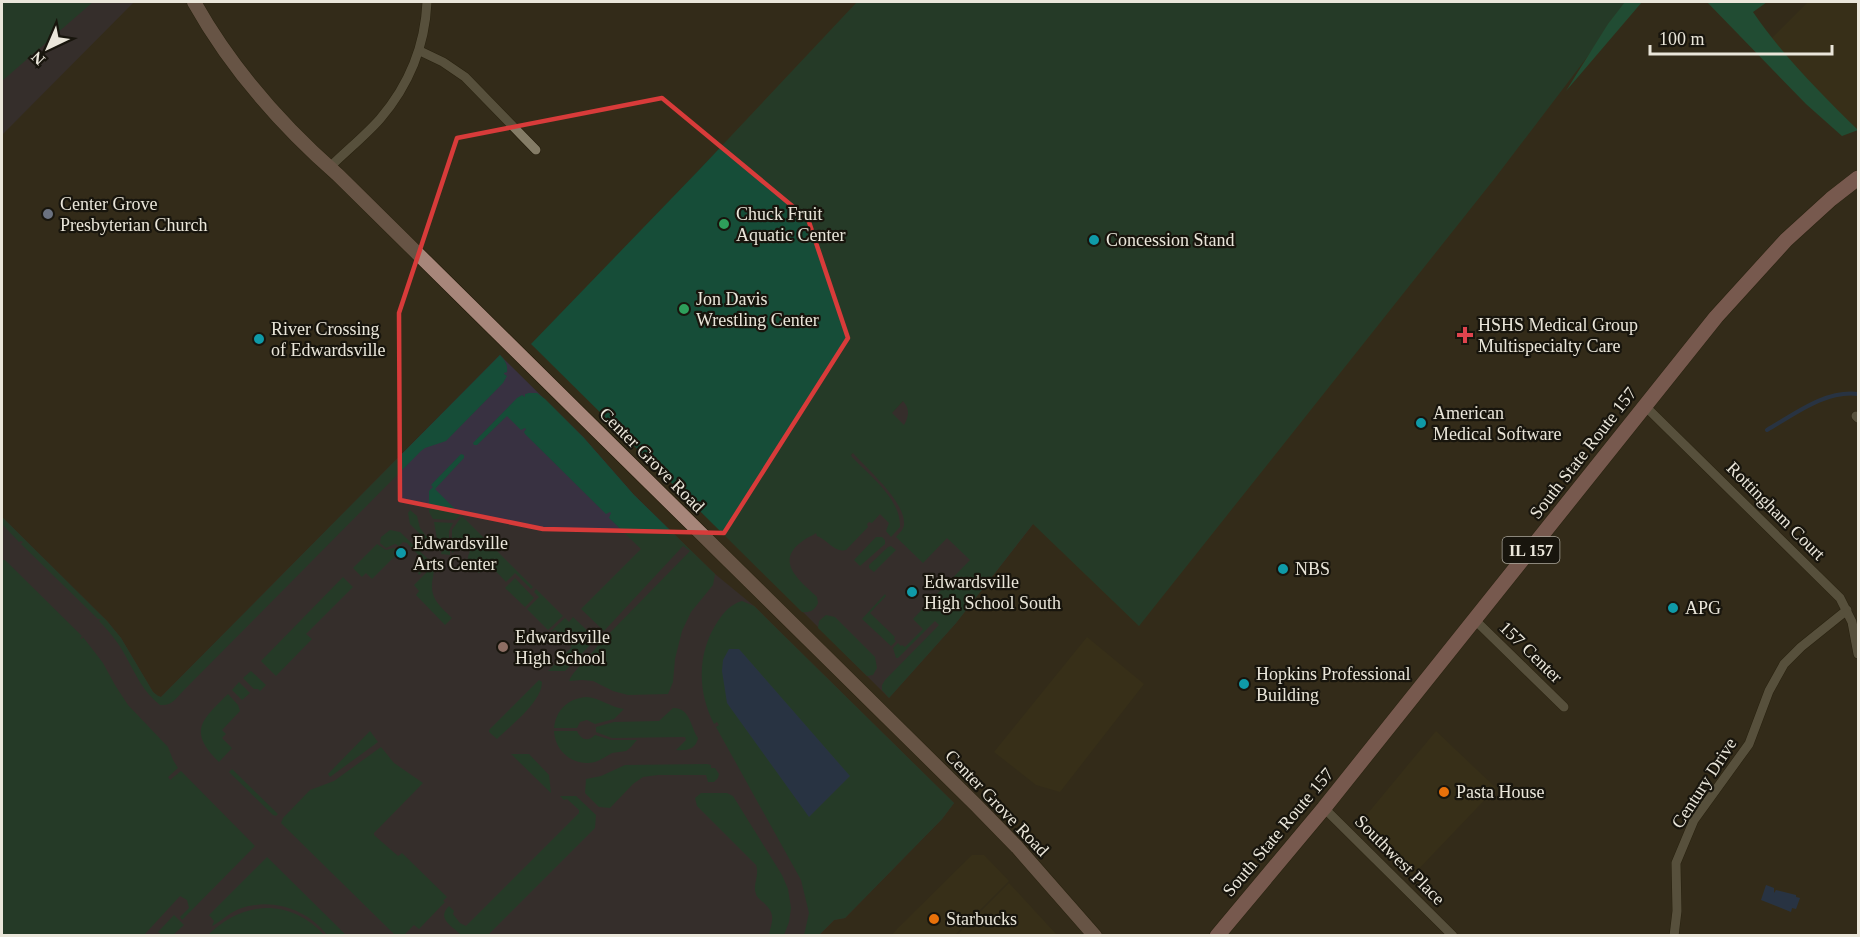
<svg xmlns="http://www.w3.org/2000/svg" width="1860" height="937" font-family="Georgia,serif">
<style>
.built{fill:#3c3318}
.education{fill:#383141}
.green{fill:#164d38;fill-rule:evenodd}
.forest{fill:#0d7452}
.water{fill:#1c3d74}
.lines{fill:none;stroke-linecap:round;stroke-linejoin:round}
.stream{stroke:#1c3d74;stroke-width:4}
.street-casing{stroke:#1b1403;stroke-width:10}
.secondary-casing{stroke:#1b1403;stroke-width:15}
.primary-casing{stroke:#1b1403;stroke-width:16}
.street{stroke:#847c66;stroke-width:9}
.secondary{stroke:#a7867a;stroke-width:14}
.primary{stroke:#ca908e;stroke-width:15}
.marked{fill:none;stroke:#d83b3a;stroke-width:4.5;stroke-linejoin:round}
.worship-dot{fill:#6b7280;stroke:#18150d;stroke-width:2}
.leisure-dot{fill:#2e9e5b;stroke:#18150d;stroke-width:2}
.culture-dot{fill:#0f9aa8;stroke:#18150d;stroke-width:2}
.health-dot{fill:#e0444e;stroke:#18150d;stroke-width:2}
.education-dot{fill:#8d6e63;stroke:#18150d;stroke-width:2}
.food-dot{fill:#e8710a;stroke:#18150d;stroke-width:2}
.labels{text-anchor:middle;stroke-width:4.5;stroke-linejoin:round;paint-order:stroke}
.shield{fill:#18150d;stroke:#aba79c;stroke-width:1.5}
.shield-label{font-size:16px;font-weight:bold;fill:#eae6da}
.poi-label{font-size:18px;fill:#eae6da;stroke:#18150d;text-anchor:start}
.street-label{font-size:18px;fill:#eae6da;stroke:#18150d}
</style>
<rect width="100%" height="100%" fill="#332c19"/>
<!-- built -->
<path class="built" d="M1808 2H1858V131L1820 93 1771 39Z
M1087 637 1144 684 1060 792 1036 785 994 752Z
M1436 731 1496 788 1412 876 1359 824Z
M972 855H984L1009 881 955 935H892L897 929Z
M1009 883 1057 935H957Z"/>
<!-- education -->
<path class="education" d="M2 2H134L2 135Z
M500 355 584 438 634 495 715 574 754 606 954 803 942 819 845 918 834 920 819 935H2V517L107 621 121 638 153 692 158 696 161 697Z
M907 397 1034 523 956 623 889 698 778 587 776 570 823 484Z"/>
<!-- green -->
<path class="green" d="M2 2H93L2 81Z
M857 2H1629L1495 178 1139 626 1033 524 956 623 889 698 882 690V685L885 680 939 625 935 621 898 658H896L893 648 898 643 901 646 902 645 905 647 923 629 913 619 970 560 947 538 923 563 896 537C899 533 903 531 904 525 906 502 868 470 853 453L851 455 852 457C870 476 901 499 900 527L891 537 886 531 889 523 880 514 872 523 869 522 867 524 868 527 846 550C834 553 827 539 817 536L816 533C812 536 808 537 804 540 773 561 799 580 817 597L818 603C815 610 810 613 802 612L531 344 699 170ZM903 401C910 409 909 416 904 425L892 413Z
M500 355C505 360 508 365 507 372L504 373V374L507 376 503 383 446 441 425 448 421 451 184 690C176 698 173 706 160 705 143 692 135 673 125 655 118 642 109 631 99 621L101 619H98L21 544 23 542 21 541 19 542 2 524V517L107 621 121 638 153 692 158 696 161 697Z
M529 393H537L545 399 584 438 634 495 715 574 713 585 691 612 682 631 675 659 673 682 668 694 628 695 613 691 593 681 582 680 569 681C572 672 592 654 599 644L690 551 683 546 604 631 581 609 641 549 609 518 611 513 610 512 606 514 525 434 524 432 526 429 525 428 521 430 507 416 477 445H474L473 443 517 398 522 395 525 397V394Z
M461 454 464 455V458L435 489 461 515 455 520 433 519 429 512V491L433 487 431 485Z
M410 510 417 516 420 528 426 536 437 542 450 545V555L441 554 442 550 437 551 410 524 408 513Z
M462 516 533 587 531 589 515 573 506 582 489 564H487L479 573C472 567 464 562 470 552L462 544 452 553V530Z
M434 522 453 523 449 531V542L437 539Z
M390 530 400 532 431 562 419 575 418 573 427 564 407 543 403 542 399 546 395 544 386 548 380 543 381 537Z
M876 537H882L885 540V544L860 566 854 560Z
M377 544 386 550 394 548 396 550 393 553 395 556 372 579 366 573 362 577 353 568Z
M891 546 896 550 874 572 869 568V565L888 547Z
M2 557V560H5L82 636 80 638 82 639 83 637 103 663 115 685 128 705 168 747 173 760 178 768 168 777 170 780 181 771 255 846 182 920 180 917 189 908 187 900 180 896 144 935H2Z
M433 566C435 573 432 578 432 585 431 600 443 609 452 618L445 625 416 595 419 591 414 585Z
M343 577 353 587 306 634 312 639 276 676 261 661Z
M515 578 534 598 525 607 505 588Z
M536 589 563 616 548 630 527 609 539 597 534 592Z
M885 594 886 596 870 613 895 637 894 639 896 641 891 646 862 619Z
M742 601 754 606 954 803 942 819 845 918 834 920 819 935H804L809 913 801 880 716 727 719 725 717 722 714 724C697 691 697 652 718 621 724 612 731 604 742 601Z
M826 615 835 617 875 657 877 668 873 675 867 676 818 628 819 621Z
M573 617 596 639 565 671H548L572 647 556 630 550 632 565 618 569 622Z
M251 671 266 685 260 691 258 689H254L243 678Z
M539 680 542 682C542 702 510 726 497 739L489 732V730Z
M239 682 250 693 242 700 232 690Z
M228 694 238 705 240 711 222 730 226 734 222 738 232 748 219 762C187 731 202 720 228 694Z
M587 697C600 698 610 707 624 709L614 719 595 724 587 720 580 722 577 728H554C556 710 568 698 587 697Z
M673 708C690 707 691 728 698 738 696 749 687 751 676 750L686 740 685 737 612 738 596 732V727L614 722 659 721Z
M370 731 378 742 330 777 328 774Z
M554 731H577C581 740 588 742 595 735L611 740H637C634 743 630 749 626 751 622 752 616 752 612 753 606 756 601 760 595 762 574 767 555 752 554 731Z
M381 747 394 763 423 783 374 833V835L398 856 402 853 447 897 443 901 445 902 419 929 414 925 404 935H395L281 823 283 818 310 790 334 781Z
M511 754H529L549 775 551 793Z
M707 764 711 765V768H715L719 774 718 778 714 782H708L706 775H658L643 777 633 784 610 808 599 807 585 793 586 779 601 776 625 765Z
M232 769 278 814 276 816 273 815 229 772Z
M701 793H727L733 796 782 875 788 889 791 908 789 922 784 935H769C771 922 777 916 765 904 762 901 757 898 756 894 752 885 760 876 756 865L697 806 695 798Z
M560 796H576L596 815 595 828 488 935H461C452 926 436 919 449 906L454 911 453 914 460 923 466 926 579 813V810L567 799 564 800Z
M267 857 346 935H327C307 909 271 897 239 909 229 913 220 922 212 926L214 921 209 915Z
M266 908C289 908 309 918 324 935H208C225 919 242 909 266 908Z
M174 915 184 925 173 935H162L158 932Z"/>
<!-- forest -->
<path class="forest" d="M1625 2H1642L1566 91 1608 24Z
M1707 2H1767L1753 12C1783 56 1820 93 1858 130L1842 136 1806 104Z"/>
<!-- water -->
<path class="water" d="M729 649H739L850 776 809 817 727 703 722 671 723 660Z
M1766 885 1774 888V893L1776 890 1796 895V897L1800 898 1796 909 1792 908 1791 912 1761 900Z"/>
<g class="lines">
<!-- stream -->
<path class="stream" d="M1767 430C1795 414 1825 390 1858 394"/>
<defs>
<path id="street" d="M420 51 443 62 465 77 536 150
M330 167C346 151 365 136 380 119 409 85 425 46 427 2
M1645 406 1840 598 1852 622 1858 654
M1856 416 1858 418
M1475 620 1564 707
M1324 808 1453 936
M1674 936 1677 911 1676 863 1694 820 1749 744 1769 691 1784 664 1801 647 1847 610"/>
<path id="secondary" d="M194 2C231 68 281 125 338 175L976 805 1017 847 1095 936"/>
<path id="primary" d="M1217 936 1324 808 1716 317 1786 240 1831 199 1858 178"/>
</defs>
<!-- street casing -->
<use href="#street" class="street-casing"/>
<!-- secondary casing -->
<use href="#secondary" class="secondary-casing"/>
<!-- primary casing -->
<use href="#primary" class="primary-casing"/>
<!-- street -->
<use href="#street" class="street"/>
<!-- secondary -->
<use href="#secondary" class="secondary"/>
<!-- primary -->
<use href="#primary" class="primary"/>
</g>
<!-- marked area -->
<path d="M0 0H1860V937H0ZM662 98 808 219 848 338 724 533 543 529 400 500 399 313 457 138Z" fill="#332c19" fill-opacity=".55" fill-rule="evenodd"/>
<path class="marked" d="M662 98 808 219 848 338 724 533 543 529 400 500 399 313 457 138Z"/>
<!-- markers -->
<circle class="worship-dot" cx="48" cy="214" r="6"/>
<g class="leisure-dot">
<circle cx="724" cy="224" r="6"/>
<circle cx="684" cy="309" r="6"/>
</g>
<g class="culture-dot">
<circle cx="1094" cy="240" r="6"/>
<circle cx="259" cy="339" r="6"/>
<circle cx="1421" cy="423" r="6"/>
<circle cx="401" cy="553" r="6"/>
<circle cx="1283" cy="569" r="6"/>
<circle cx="912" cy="592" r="6"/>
<circle cx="1673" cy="608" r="6"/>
<circle cx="1244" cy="684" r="6"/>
</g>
<path class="health-dot" d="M1462 326h6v6h6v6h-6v6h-6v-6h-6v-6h6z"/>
<circle class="education-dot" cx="503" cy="647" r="6"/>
<g class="food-dot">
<circle cx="1444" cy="792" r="6"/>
<circle cx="934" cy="919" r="6"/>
</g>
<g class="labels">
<!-- shield labels -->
<rect class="shield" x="1502.5" y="537" width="57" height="26" rx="4.5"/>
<g class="shield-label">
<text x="1531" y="556">IL 157</text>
</g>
<!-- poi labels -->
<g class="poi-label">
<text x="60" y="210">Center Grove<tspan x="60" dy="21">Presbyterian Church</tspan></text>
<text x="736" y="220">Chuck Fruit<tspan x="736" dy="21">Aquatic Center</tspan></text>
<text x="1106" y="246">Concession Stand</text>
<text x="696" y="305">Jon Davis<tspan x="696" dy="21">Wrestling Center</tspan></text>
<text x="1478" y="331">HSHS Medical Group<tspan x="1478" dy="21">Multispecialty Care</tspan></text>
<text x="271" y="335">River Crossing<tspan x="271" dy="21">of Edwardsville</tspan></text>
<text x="1433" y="419">American<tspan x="1433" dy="21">Medical Software</tspan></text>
<text x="413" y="549">Edwardsville<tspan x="413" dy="21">Arts Center</tspan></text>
<text x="1295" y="575">NBS</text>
<text x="924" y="588">Edwardsville<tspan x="924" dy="21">High School South</tspan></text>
<text x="1685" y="614">APG</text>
<text x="515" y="643">Edwardsville<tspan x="515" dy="21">High School</tspan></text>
<text x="1256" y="680">Hopkins Professional<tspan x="1256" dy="21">Building</tspan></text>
<text x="1456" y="798">Pasta House</text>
<text x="946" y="925">Starbucks</text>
</g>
<!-- street labels -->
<g class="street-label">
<text transform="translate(1583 453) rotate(-52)" y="6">South State Route 157</text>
<text transform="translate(652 460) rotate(45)" y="6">Center Grove Road</text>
<text transform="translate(1776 511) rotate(45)" y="6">Rottingham Court</text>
<text transform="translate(1531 652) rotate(44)" y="6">157 Center</text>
<text transform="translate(1704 783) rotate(-57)" y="6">Century Drive</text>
<text transform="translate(997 803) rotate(46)" y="6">Center Grove Road</text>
<text transform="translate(1278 832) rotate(-50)" y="6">South State Route 157</text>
<text transform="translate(1400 860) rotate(45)" y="6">Southwest Place</text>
</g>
</g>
<!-- border -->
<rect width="1860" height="937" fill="none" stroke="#eae6da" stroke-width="6"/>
<!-- north arrow -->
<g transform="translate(48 48) rotate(224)" stroke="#18150d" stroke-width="4.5" paint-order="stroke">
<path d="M0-4.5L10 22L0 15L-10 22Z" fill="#eae6da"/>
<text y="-9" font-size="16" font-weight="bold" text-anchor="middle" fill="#eae6da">N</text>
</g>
<!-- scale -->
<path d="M1650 45v9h182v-9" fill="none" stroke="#eae6da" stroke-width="3"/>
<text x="1659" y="45" font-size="18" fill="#eae6da" stroke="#18150d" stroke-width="4.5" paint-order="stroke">100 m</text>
</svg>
